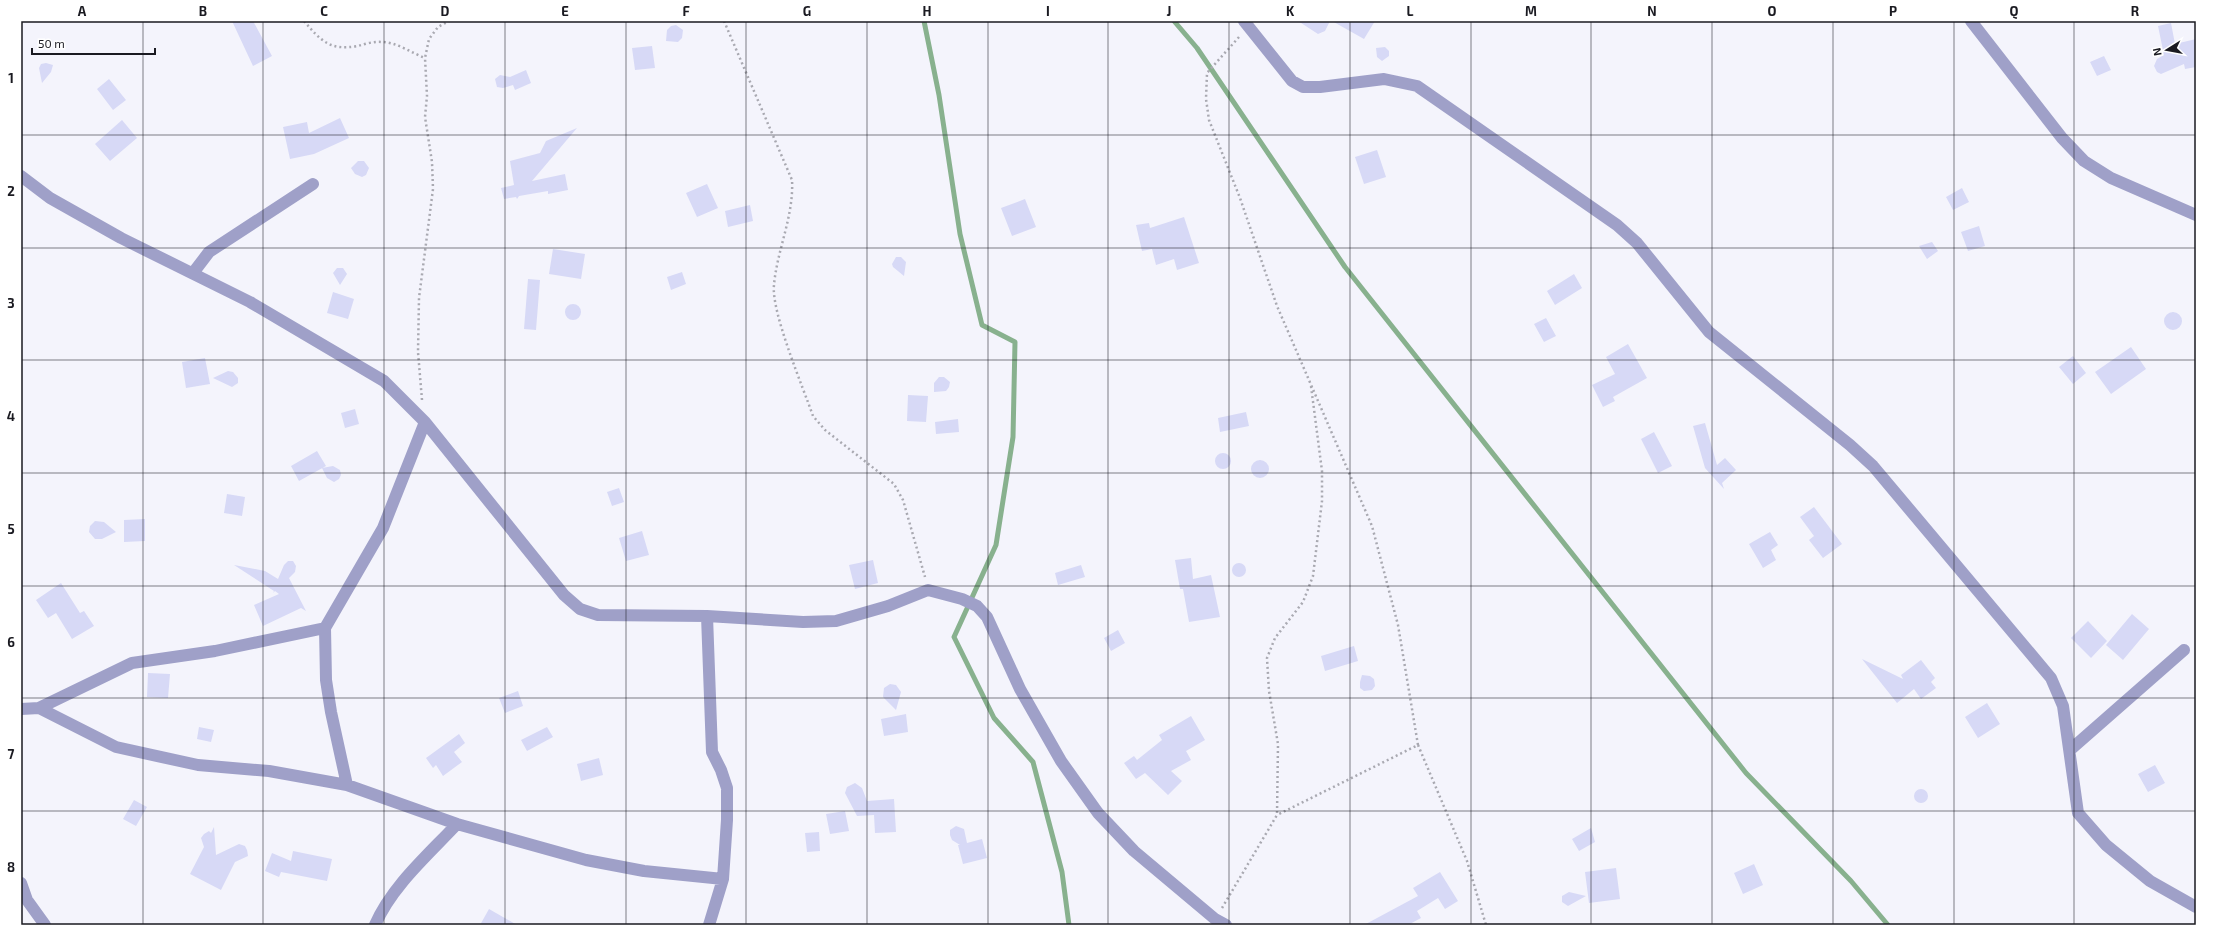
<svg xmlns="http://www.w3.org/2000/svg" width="2217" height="946" font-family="'Exo 2',sans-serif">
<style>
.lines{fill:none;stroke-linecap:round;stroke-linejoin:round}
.stream{stroke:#88b18e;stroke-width:5}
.building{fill:#d7d9f6}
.path{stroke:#a9a9b1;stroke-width:2.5;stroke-dasharray:2 3;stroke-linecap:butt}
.minor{stroke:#9fa0c8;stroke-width:12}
.grid{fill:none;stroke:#1a1a21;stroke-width:1;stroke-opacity:0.55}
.neatline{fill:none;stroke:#1a1a21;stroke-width:1.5}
.grid-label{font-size:13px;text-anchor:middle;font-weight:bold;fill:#1a1a21}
</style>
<rect width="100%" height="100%" fill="#f4f4fc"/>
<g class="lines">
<!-- stream -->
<path class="stream" d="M924 21 939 95 960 234 982 325 1015 342 1013 437 996 545 954 637 994 718 1033 762 1062 872 1069 925
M1174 21 1197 48 1345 267 1746 773 1851 881 1888 925"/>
</g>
<!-- building -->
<path class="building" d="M232 21H253L272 56 253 66Z
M1298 21H1330L1325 31 1318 34Z
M1332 21H1375L1364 39Z
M2171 23 2175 44 2196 39V67L2185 69 2184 64 2161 74 2157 72 2154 66 2157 59 2164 55 2158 26Z
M676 25 683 30 682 38 678 42 666 41 667 30 671 26Z
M652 46 655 68 635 70 632 48Z
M1385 47 1389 51V56L1382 61 1377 57 1376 48Z
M2104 56 2111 70 2097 76 2090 62Z
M46 63 53 65 51 72 42 83 39 68 41 64Z
M526 70 531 83 515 90 513 85 503 88 497 87 495 79 500 75 510 77Z
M109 79 126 100 113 110 97 89Z
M340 118 349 138 314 154 290 159 283 127 307 122 309 133Z
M122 120 137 138 110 161 95 144Z
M577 128 532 181 565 174 568 190 548 194V191L519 196 517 199 516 197 504 199 501 188 514 185 510 161 540 153 546 141Z
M1377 150 1386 177 1364 184 1355 157Z
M358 161H364L369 168 366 175 362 177 355 174 351 168Z
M707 184 718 208 697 217 686 193Z
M1962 188 1969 202 1953 210 1946 197Z
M1025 199 1036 227 1012 236 1001 208Z
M750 205 753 221 728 227 725 211Z
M1184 217 1199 263 1177 270 1174 259 1156 265 1152 249 1142 251 1136 225 1149 223 1150 228Z
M1979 226 1985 246 1968 251 1961 232Z
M1932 242 1938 251 1927 259 1919 246Z
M553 249 585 254 581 279 549 274Z
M896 257H901L906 262 904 276 893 267 892 264Z
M337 268H343L347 274 340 285 333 273Z
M682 272 686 284 671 290 667 277Z
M1574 274 1582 288 1555 305 1547 291Z
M528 279 540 280 536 330 524 329Z
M333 292 354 299 348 319 327 313Z
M565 312a8 8 0 1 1 16 0a8 8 0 1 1-16 0Z
M2164 321a9 9 0 1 1 18 0a9 9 0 1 1-18 0Z
M1546 318 1556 336 1544 342 1534 324Z
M1628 344 1647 378 1613 397 1615 401 1603 407 1592 385 1615 374 1606 357Z
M2131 347 2146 369 2111 394 2095 372Z
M2073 356 2086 373 2073 384 2059 367Z
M205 358 210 384 186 388 182 362Z
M228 371 233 372 238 378V383L232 387 213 378Z
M939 377H944L950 382 949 387 946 391 934 392V383Z
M908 395 928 396 926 422 907 421Z
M355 409 359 424 345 428 341 413Z
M1246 412 1249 426 1220 432 1218 418Z
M958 419 959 432 936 434 935 422Z
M1705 423 1717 465 1725 458 1736 470 1722 483 1724 489 1705 468 1693 426Z
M1654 432 1672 466 1658 473 1641 439Z
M317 451 326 466 299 481 291 466Z
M1215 461a8 8 0 1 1 16 0a8 8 0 1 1-16 0Z
M1251 469a9 9 0 1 1 18 0a9 9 0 1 1-18 0Z
M333 466 340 470 341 475 339 479 334 482 327 478 322 468Z
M619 488 624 502 612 506 607 492Z
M227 494 245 497 242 516 224 513Z
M1814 507 1842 544 1823 558 1809 540 1814 536 1800 517Z
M145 519V541L124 542V520Z
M95 521 104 522 116 532 102 539H95L89 532 90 526Z
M642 531 649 555 626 561 619 538Z
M1770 532 1778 545 1771 550 1776 560 1763 568 1749 544Z
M1191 558 1193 579 1211 575 1220 617 1189 622 1183 589H1180L1175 560Z
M873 560 878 583 855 589 849 565Z
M288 561H293L296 566 295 572 289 578 306 611 301 608 263 626 254 605 279 594 275 591 273 593 274 591 234 565 265 571 278 579 284 565Z
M1232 570a7 7 0 1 1 14 0a7 7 0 1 1-14 0Z
M1081 565 1085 577 1058 585 1055 573Z
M61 583 80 613 84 611 94 626 72 639 56 613 48 618 36 600Z
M2132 614 2149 629 2123 660 2106 645Z
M2088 621 2107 641 2091 658 2071 638Z
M1118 630 1125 643 1111 651 1104 638Z
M1354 646 1358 661 1325 671 1321 656Z
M1862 659 1903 679 1901 675 1921 660 1935 678 1931 682 1936 688 1921 699 1914 689 1897 703Z
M148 673 170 674 168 698 147 697Z
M1362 675 1370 676 1374 679 1375 686 1372 690 1364 691 1360 688V682Z
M890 684 896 685 901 692 896 710 883 697 884 688Z
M518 691 523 706 505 713 499 698Z
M1987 703 2000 724 1978 738 1965 717Z
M906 714 908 732 884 736 881 719Z
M1191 716 1205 740 1186 751 1191 760 1171 771 1182 781 1168 795 1145 773 1136 779 1124 763 1134 756 1137 760 1162 740 1159 735Z
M199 727 214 730 211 742 197 739Z
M547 727 553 737 527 751 521 740Z
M459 734 465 743 454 752 462 762 443 776 436 765 433 768 426 758Z
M599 758 603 775 581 781 577 764Z
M2155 765 2165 783 2148 792 2138 774Z
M855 783 862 788 867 801 894 799 896 832 875 833 874 815 857 816 845 793 847 787Z
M1914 796a7 7 0 1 1 14 0a7 7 0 1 1-14 0Z
M134 800 147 807 136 826 123 819Z
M845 811 849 831 830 834 826 814Z
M956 826 964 829 967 843 982 839 987 858 963 864 958 845H960L952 840 950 835V830Z
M214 827 216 855 239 844 245 846 247 850 248 856 235 862 221 890 190 874 204 847 201 838 204 834 209 831 211 833Z
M1591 828 1595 842 1579 851 1572 839Z
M819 832 820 851 807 852 805 833Z
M293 851 332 859 327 881 281 872 279 877 265 871 272 853 291 861Z
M1754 864 1763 885 1743 894 1734 873Z
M1616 868 1620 899 1589 903 1585 872Z
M1440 872 1458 901 1445 909 1438 898 1417 911 1421 918 1408 925H1364L1418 896 1413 888Z
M1569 892 1586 896 1568 906 1562 902V896Z
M489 909 517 925H480Z"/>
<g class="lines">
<!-- path -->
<path class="path" d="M304 21C321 41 330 51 358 46 365 44 374 41 382 42 396 42 412 53 425 58
M724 21 792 180C794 216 777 250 774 285 771 312 803 387 813 416L825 430 894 484 903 500 925 577
M1239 37 1207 73 1206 99 1209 120 1240 198 1277 306 1372 526 1398 625 1418 745 1277 815
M422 400 418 352 419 298 433 189 432 162 425 117 427 96 425 58 429 39 438 27 449 21
M1418 745 1467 861 1486 925
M1222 908 1277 815 1278 744 1269 691 1267 658 1275 638 1303 602 1313 576 1322 501V471L1311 386"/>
<!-- minor -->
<path class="minor" d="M1244 21 1292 81 1303 87H1320L1384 79 1417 86 1617 225 1637 243 1709 332 1850 445 1873 466 2051 678 2063 706 2078 813 2106 845 2150 881 2196 907
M1971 21 2062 138 2084 161 2111 178 2196 215
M21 176 50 198 121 238 250 302 384 381 425 422 564 595 580 609 598 615 707 616 803 622 836 621 888 606 928 590 962 599 977 606 987 617 1020 689 1061 761 1098 813 1134 851 1215 919 1226 925
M193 273 209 252 313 184
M707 616 712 752 721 770 727 788V820L723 879 709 925
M39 708 132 663 215 651 325 628
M21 709 39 708 116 747 198 765 269 771 347 785 457 824 586 860 644 871 723 879
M2070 750 2184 650
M347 785 331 712 326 680 325 628 383 528 425 422
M21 883 27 900 45 925
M375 925C392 886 428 855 457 824"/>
</g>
<!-- grid -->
<path class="grid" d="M143 21V925M263 21V925M384 21V925M505 21V925M626 21V925M746 21V925M867 21V925M988 21V925M1108 21V925M1229 21V925M1350 21V925M1471 21V925M1591 21V925M1712 21V925M1833 21V925M1954 21V925M2074 21V925M21 135H2196M21 248H2196M21 360H2196M21 473H2196M21 586H2196M21 698H2196M21 811H2196"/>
<!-- border -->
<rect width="2217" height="946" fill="none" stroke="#ffffff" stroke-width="44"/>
<!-- north arrow -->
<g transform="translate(2167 50) rotate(259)" stroke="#ffffff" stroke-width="3" paint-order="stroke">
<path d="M0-3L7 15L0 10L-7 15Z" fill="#1a1a21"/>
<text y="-6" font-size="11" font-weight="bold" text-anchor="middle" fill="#1a1a21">N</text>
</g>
<!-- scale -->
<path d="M32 48v6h123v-6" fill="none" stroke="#1a1a21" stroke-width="2"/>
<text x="38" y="48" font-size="12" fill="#1a1a21" stroke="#ffffff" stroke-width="3" paint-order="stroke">50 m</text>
<rect x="22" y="22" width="2173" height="902" class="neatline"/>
<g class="grid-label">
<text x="82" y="16">A</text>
<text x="203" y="16">B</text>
<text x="324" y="16">C</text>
<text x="445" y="16">D</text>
<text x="565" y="16">E</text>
<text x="686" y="16">F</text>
<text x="807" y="16">G</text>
<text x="927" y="16">H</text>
<text x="1048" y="16">I</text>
<text x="1169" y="16">J</text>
<text x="1290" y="16">K</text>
<text x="1410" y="16">L</text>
<text x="1531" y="16">M</text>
<text x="1652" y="16">N</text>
<text x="1772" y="16">O</text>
<text x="1893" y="16">P</text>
<text x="2014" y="16">Q</text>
<text x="2135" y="16">R</text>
<text x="11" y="83">1</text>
<text x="11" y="196">2</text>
<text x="11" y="308">3</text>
<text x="11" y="421">4</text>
<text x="11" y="534">5</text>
<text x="11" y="647">6</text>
<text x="11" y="759">7</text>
<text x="11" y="872">8</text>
</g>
</svg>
